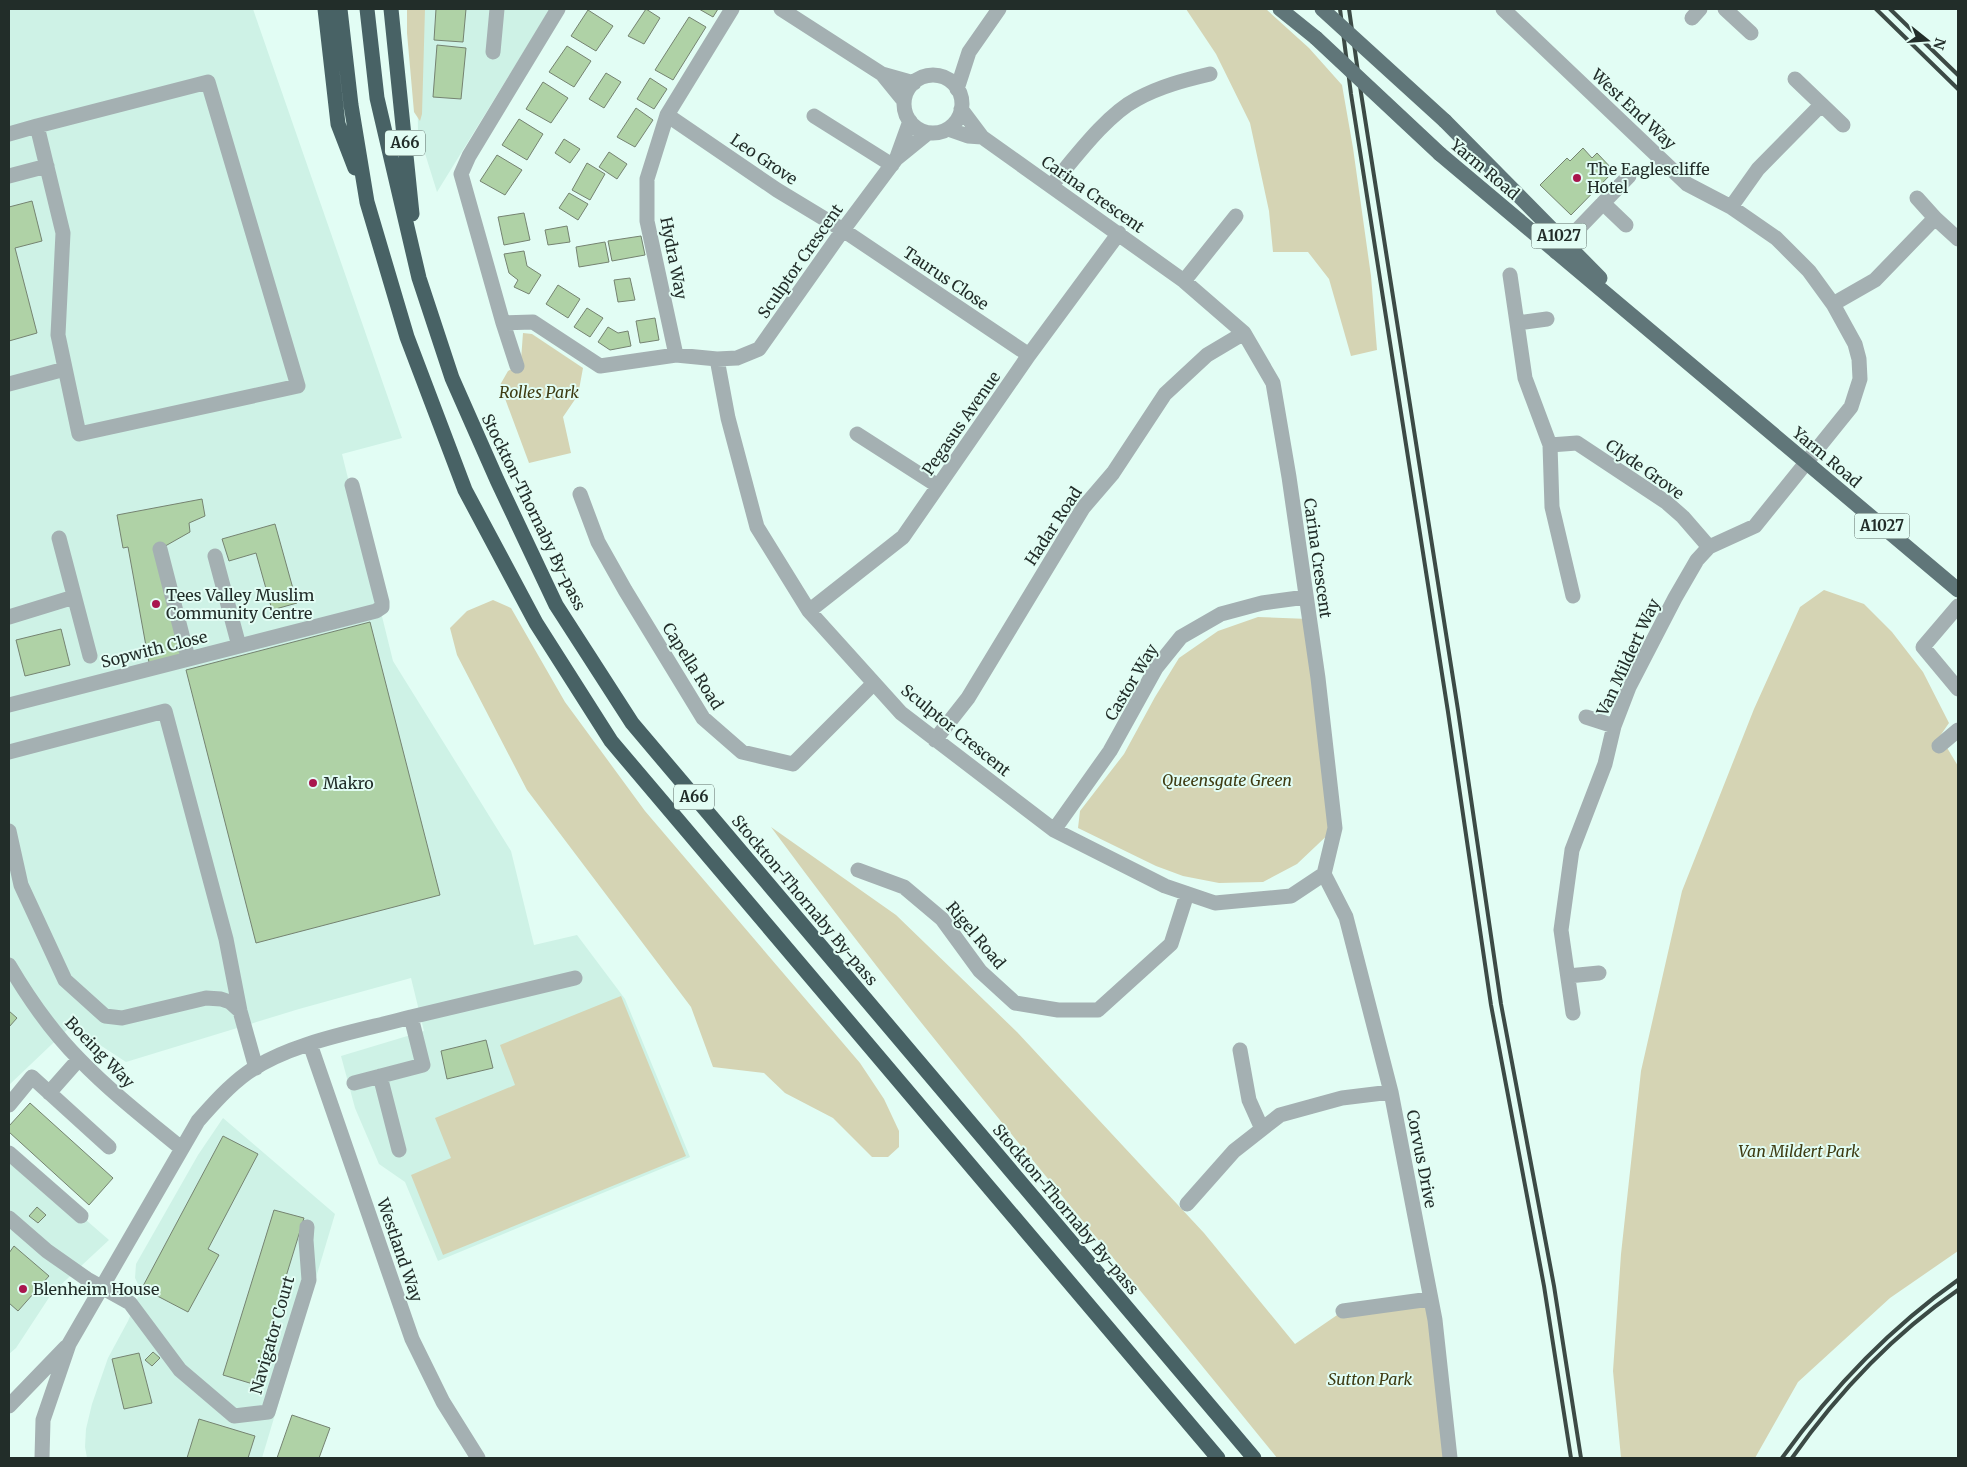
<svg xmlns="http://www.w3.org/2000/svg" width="1967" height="1467" font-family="Merriweather,serif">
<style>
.built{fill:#cef2e6}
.green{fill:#d5d4b4}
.building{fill:#afd2a6;stroke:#758371}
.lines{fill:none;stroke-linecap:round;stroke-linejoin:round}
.minor{stroke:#a4b0b2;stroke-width:15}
.major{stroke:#607679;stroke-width:15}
.highway{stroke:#486265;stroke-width:15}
.rail{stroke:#3c4a45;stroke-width:4}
.major-bridge{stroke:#607679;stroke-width:15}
.poi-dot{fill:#a9164d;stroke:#e2fdf4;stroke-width:2}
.labels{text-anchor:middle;stroke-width:4;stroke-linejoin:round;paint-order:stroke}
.shield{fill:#e2fdf4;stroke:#5c6b66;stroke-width:1}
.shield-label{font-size:15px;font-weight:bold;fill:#222d29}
.street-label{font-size:16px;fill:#222d29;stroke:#e2fdf4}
.poi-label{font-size:16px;fill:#222d29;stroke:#e2fdf4;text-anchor:start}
.park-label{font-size:16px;font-style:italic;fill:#3e3b12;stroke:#e2fdf4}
</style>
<rect width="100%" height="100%" fill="#e2fdf4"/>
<!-- built -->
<path class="built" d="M9 9H253L402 438 342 454 393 661 511 851 534 945 577 935 625 999 690 1157 438 1261 405 1182 379 1164 355 1108 341 1056 424 1031 411 978 299 1009 126 1062 71 1026 9 1085Z
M416 9H550L437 192 418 131Z
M223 1118 335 1214 262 1458H87L85 1447 86 1429 92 1404 108 1358 128 1321 141 1290 135 1278 136 1264 198 1155Z
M9 1153 109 1240 52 1293 16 1348 9 1354Z"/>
<!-- green -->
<path class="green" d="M407 9H425L422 114 420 121 414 112 407 33Z
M1186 9H1266L1309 48 1342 85 1353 148 1371 276 1377 350 1351 356 1329 279 1308 252H1273L1269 211 1250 123 1216 54Z
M523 333 532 334 583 368 578 395 563 417 571 453 529 463 500 385 508 371 517 366 521 360Z
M1824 590 1864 604 1892 632 1923 672 1949 723 1940 736 1958 766V1251L1890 1298 1798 1382 1755 1458H1621L1613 1371 1621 1254 1641 1071 1682 891 1754 709 1800 607Z
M493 600 511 608 565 702 645 811 860 1063 884 1099 899 1131V1147L888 1157H872L833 1118 785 1093 764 1073 713 1067 691 1007 527 790 457 655 450 628 467 611Z
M1258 617 1309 619 1335 828 1297 864 1263 882 1219 883 1183 876 1156 866 1078 828 1080 811 1124 754 1155 697 1179 658 1218 631Z
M771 827 896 915 1017 1032 1204 1233 1295 1344 1343 1311 1430 1299 1450 1458H1277C1108 1248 931 1045 771 827Z
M621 996 686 1156 443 1255 411 1175 451 1158 435 1118 515 1085 500 1045Z"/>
<!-- building -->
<path class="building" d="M436 9H466L463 42 434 40Z
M646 9 660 18 644 44 628 36Z
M699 9H718L713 17Z
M588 10 613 26 596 51 571 36Z
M689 17 706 27 673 80 655 70Z
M437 45 466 48 461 99 433 97Z
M567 46 591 61 574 87 549 72Z
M606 73 621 82 604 108 589 99Z
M650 78 667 89 654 109 637 99Z
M543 82 568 98 551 123 526 109Z
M636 108 653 120 635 147 617 137Z
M519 119 543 134 527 160 502 145Z
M564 139 580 149 570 163 555 153Z
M1583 148 1592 158 1597 153 1614 171 1571 215 1540 185 1567 158 1570 161Z
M609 152 627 164 617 179 599 167Z
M497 155 522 170 505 195 480 181Z
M587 163 605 174 590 200 572 190Z
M569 193 588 204 578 220 559 208Z
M32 201 42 241 15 248 37 333 9 341V207Z
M524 213 530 240 504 245 498 217Z
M567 226 570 242 548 245 545 230Z
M641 236 645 255 612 261 608 241Z
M605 242 609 262 579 267 576 247Z
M524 251 527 266 541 275 529 294 514 287 518 280 509 273 504 254Z
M630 278 635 300 618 302 614 280Z
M558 285 580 299 568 318 546 304Z
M587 308 603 318 590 337 574 327Z
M655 318 659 340 640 343 636 321Z
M608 327 618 333 628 331 631 346 610 350 598 342Z
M202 499 205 516 189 523 190 532 160 549 188 658 150 668 128 547 123 548 117 515Z
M275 524 297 603 272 610 256 553 229 561 222 539Z
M370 622 440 895 256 943 186 670Z
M61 629 70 665 25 676 16 640Z
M9 1011 17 1018 9 1027Z
M486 1040 493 1068 447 1079 441 1051Z
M30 1103 113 1178 89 1205 9 1132V1126Z
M223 1136 258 1154 208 1249 219 1255 188 1312 142 1288Z
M37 1207 46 1215 38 1223 29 1216Z
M274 1210 304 1218 253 1384 223 1375Z
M14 1246 49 1276 18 1311 9 1303V1253Z
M153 1352 160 1358 152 1366 145 1360Z
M139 1353 152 1403 124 1409 112 1359Z
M292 1415 330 1428 319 1458H277Z
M199 1419 255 1436 248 1458H187Z"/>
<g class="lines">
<!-- minor -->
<path class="minor" d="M558 9 469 156 461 174 503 323 533 322 600 366 676 355 717 359 737 358 759 349 843 230 896 159 928 133
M781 9 882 74 914 83
M1503 9 1687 184 1731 207 1776 238 1809 271 1833 304 1855 344 1859 359 1860 379 1851 407 1755 526 1709 547 1697 560 1675 598 1629 687 1614 726 1605 764 1572 850 1561 930 1573 1013
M1725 9 1751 33
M1692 18 1700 9
M493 52 497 9
M882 74 904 101
M904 104a29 29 0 1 1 58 0a29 29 0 1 1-58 0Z
M1795 79 1843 125
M957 89 969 52 999 9
M961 109 982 137 1184 281 1244 333 1273 383 1289 477 1318 678 1335 828 1324 874
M667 115 777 190 843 230 1029 355
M814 116 892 165
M948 129 968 136 982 137
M9 134 37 126 208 82 298 386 79 434 58 335 63 233 37 126
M897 157 910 121
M9 176 47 166
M1051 186C1074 159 1106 115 1137 99 1161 86 1185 80 1210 74
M1917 198 1935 218 1958 239
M1603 203 1626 225
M1731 207 1758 169 1821 105
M1556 252 1629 176
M1510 275 1525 378 1550 445 1552 507 1573 596
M1184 281 1236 216
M1833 304 1875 280 1935 218
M503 323 517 366
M1518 323 1547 319
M676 355 647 221V179L667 115 732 9
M717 359 728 418 757 527 809 611 901 713 1054 830 1165 886 1215 903 1291 896 1324 874
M9 384 65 369
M857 434 938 486
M1550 445 1577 443 1666 502 1683 517 1709 547
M580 494 598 542 625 590 703 718 742 752 793 764 874 683
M59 538 90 656
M160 549 188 658
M215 556 239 646
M1958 606 1923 647 1958 689
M809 611 903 537 1029 355 1119 233
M9 617 74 597
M9 705 376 611 382 607V602L352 485
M1586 717 1614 726
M935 740 968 698 1083 508 1113 473 1165 394 1207 355 1244 333
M1939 746 1958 730
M9 752 165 711 226 939 240 1011 256 1068
M1054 830 1110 751 1156 668 1181 637 1221 614 1262 603 1306 597
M9 831 21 885 65 980 105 1016 122 1018 206 998 221 999 230 1002 240 1011
M858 870 904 887 942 919 980 971 1015 1003 1058 1010H1098L1171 944 1187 894
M1324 874 1346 917 1391 1092 1435 1320 1450 1458
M9 965C29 999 52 1032 80 1060 111 1092 147 1120 181 1148
M1568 976 1599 973
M310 1044 412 1339 443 1402 478 1458
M1240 1050 1249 1100 1262 1129
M380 1076 399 1150
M354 1083 423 1065 411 1017 575 978
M49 1093 79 1059
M9 1105 32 1077 109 1147
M9 1153 81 1216
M1187 1204 1234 1151 1280 1115 1342 1098 1391 1092
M9 1218 47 1251 87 1279 130 1303 180 1370 234 1416 268 1412 309 1280 306 1240 307 1227
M1343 1311 1430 1299
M9 1406 66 1347
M42 1458 43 1420 69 1344 198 1121C213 1104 229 1086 247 1073 290 1042 360 1031 411 1017"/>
<!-- major -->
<path class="major" d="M1280 9 1316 38
M1445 121 1600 278
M1440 154 1958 590"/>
<!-- highway -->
<path class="highway" d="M325 9 338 124 355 168
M340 9 351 105 367 202 407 337 465 490 536 623 611 741 1218 1458
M367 9 377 98 419 278 452 378 497 480 556 605 632 723 1254 1458
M391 9 412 214"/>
<!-- rail -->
<path class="rail" d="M1340 9 1351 94 1448 712 1491 1005 1544 1286 1571 1458
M1349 9 1361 93 1458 710 1501 1004 1554 1286 1581 1458
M1876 9 1958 89
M1890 9 1958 75
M1782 1458C1831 1390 1890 1328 1958 1280
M1792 1458C1837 1394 1894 1334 1958 1290"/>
<!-- major-bridge -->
<path class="major-bridge" d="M1322 9 1445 121
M1316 38 1440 154"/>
</g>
<!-- markers -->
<g class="poi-dot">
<circle cx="1577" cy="178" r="5"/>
<circle cx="156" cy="604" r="5"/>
<circle cx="313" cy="783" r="5"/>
<circle cx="23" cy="1289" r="5"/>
</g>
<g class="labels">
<!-- shield labels -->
<g class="shield">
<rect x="385" y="130.5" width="40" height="25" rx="4"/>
<rect x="1531.5" y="223.5" width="55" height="25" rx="4"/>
<rect x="1854.5" y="513.5" width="55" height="25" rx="4"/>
<rect x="674" y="784.5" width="40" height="25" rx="4"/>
</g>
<g class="shield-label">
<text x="405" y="148">A66</text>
<text x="1559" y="241">A1027</text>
<text x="1882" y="531">A1027</text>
<text x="694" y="802">A66</text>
</g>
<!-- street labels -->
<g class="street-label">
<text transform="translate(1634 109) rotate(43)" y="6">West End Way</text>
<text transform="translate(764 159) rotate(34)" y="6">Leo Grove</text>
<text transform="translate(1485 169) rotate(40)" y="6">Yarm Road</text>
<text transform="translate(1093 194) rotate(35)" y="6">Carina Crescent</text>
<text transform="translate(674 258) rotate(79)" y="6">Hydra Way</text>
<text transform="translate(800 261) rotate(-55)" y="6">Sculptor Crescent</text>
<text transform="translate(946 278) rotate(34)" y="6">Taurus Close</text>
<text transform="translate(961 423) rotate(-55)" y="6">Pegasus Avenue</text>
<text transform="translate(1827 457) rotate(40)" y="6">Yarm Road</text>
<text transform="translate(1645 469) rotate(35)" y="6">Clyde Grove</text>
<text transform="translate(534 512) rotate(64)" y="6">Stockton-Thornaby By-pass</text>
<text transform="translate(1053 526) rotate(-57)" y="6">Hadar Road</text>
<text transform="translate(1318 558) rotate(82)" y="6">Carina Crescent</text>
<text transform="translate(154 649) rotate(-14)" y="6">Sopwith Close</text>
<text transform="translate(1628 657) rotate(-65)" y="6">Van Mildert Way</text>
<text transform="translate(693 666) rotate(58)" y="6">Capella Road</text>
<text transform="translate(1131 682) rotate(-59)" y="6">Castor Way</text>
<text transform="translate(956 730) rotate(39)" y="6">Sculptor Crescent</text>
<text transform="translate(805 900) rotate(50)" y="6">Stockton-Thornaby By-pass</text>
<text transform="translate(976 935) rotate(50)" y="6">Rigel Road</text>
<text transform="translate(100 1052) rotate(46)" y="6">Boeing Way</text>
<text transform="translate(1422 1159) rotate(79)" y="6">Corvus Drive</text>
<text transform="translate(1066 1209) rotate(50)" y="6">Stockton-Thornaby By-pass</text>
<text transform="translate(400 1250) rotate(71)" y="6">Westland Way</text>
<text transform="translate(272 1335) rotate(-74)" y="6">Navigator Court</text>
</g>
<!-- poi labels -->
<g class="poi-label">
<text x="1587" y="175">The Eaglescliffe<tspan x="1587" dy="18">Hotel</tspan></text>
<text x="166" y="601">Tees Valley Muslim<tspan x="166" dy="18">Community Centre</tspan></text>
<text x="323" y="789">Makro</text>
<text x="33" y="1295">Blenheim House</text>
</g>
<!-- park labels -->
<g class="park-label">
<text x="539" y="398">Rolles Park</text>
<text x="1227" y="786">Queensgate Green</text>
<text x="1799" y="1157">Van Mildert Park</text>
<text x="1370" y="1385">Sutton Park</text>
</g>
</g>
<!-- border -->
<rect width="1967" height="1467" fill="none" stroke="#222d29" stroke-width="20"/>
<!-- north arrow -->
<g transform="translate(1927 40) rotate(107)" stroke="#e2fdf4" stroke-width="4" paint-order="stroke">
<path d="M0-4L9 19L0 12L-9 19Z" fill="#222d29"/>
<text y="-8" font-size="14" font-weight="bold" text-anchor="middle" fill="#222d29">N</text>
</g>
</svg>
